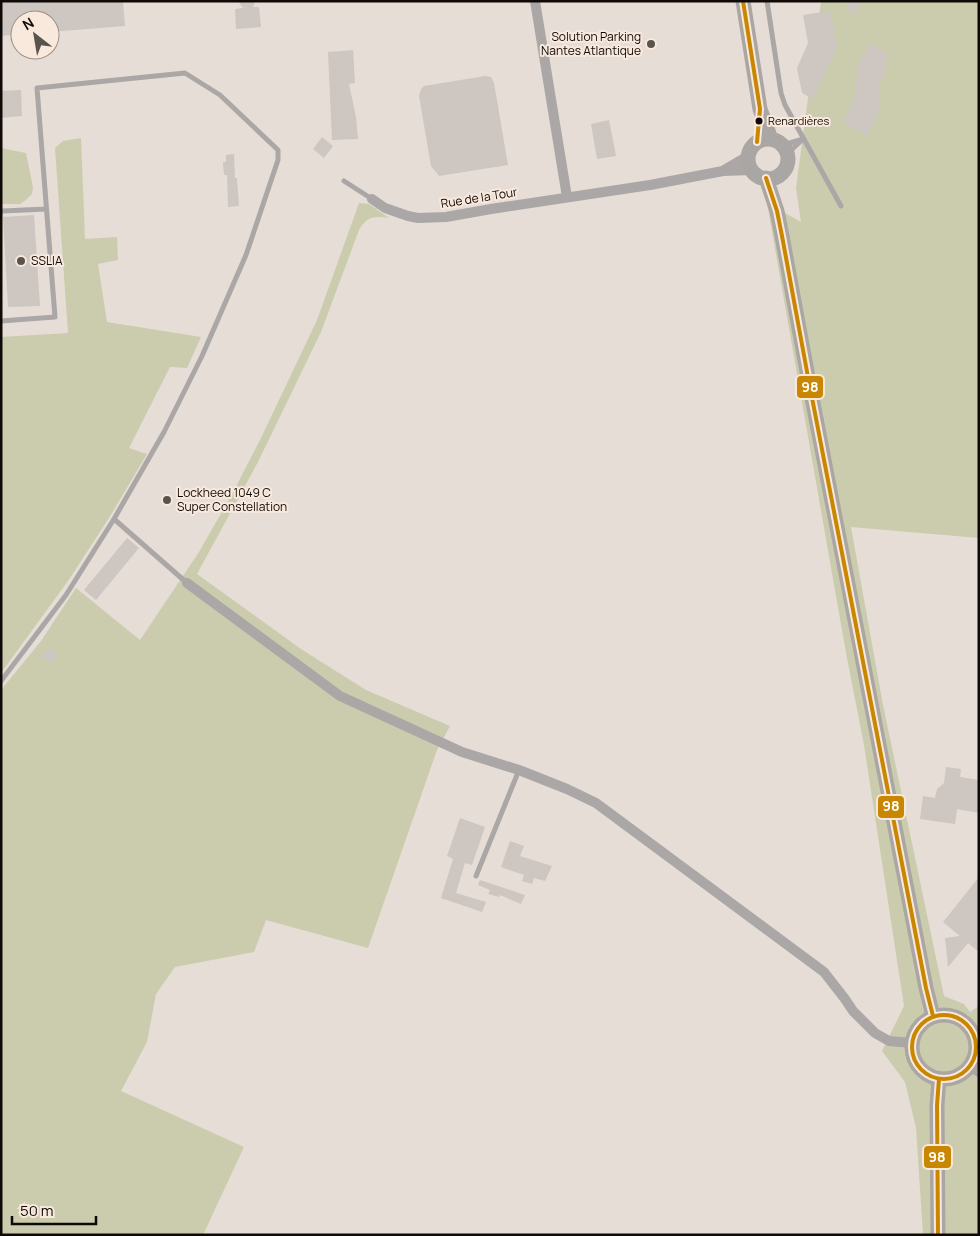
<svg xmlns="http://www.w3.org/2000/svg" width="980" height="1236" font-family="Manrope,sans-serif">
<style>
.green{fill:#cbccad}
.building{fill:#cdc6c1}
.lines{fill:none;stroke-linecap:round;stroke-linejoin:round}
.lane{stroke:#aaa7a6;stroke-width:5}
.street{stroke:#aaa7a6;stroke-width:10}
.secondary{stroke:#aaa6a3;stroke-width:15}
.bus-1-casing{stroke:#f9e9dd;stroke-width:8}
.bus-1{stroke:#c98701;stroke-width:4}
.poi-dot{fill:#5a544f;stroke:#f9e9dd;stroke-width:2}
.bus-dot{fill:#0f0a07;stroke:#f9e9dd;stroke-width:2}
.labels{text-anchor:middle;stroke-width:4;stroke-linejoin:round;paint-order:stroke}
.bus-label{font-size:11px;fill:#0f0a07;stroke:#f9e9dd;text-anchor:start}
.poi-label{font-size:12px;fill:#0f0a07;stroke:#f9e9dd;text-anchor:start}
.street-label{font-size:12px;fill:#0f0a07;stroke:#f9e9dd}
.line-badge{stroke:#f9e9dd;stroke-width:2}
.badge-label{font-size:14px;text-anchor:middle;font-weight:bold;fill:#fff}
</style>
<rect width="100%" height="100%" fill="#e6ddd6"/>
<!-- green -->
<path class="green" d="M821 1H979V538L851 527 883 705 944 996 964 1004 970 1012 979 1006V1235H923L916 1128 905 1082 882 1051 904 1006 864 745 846 653 767 203 801 222 796 188Z
M81 138 85 239 117 237 118 260 98 264 107 322 201 337 187 368 170 367 129 448 147 454 109 518 68 581 1 673V337L68 333 55 148 63 141Z
M1 148 26 153 33 187 32 194 27 199 20 204H1Z
M359 203 369 204 389 218C374 216 367 216 359 230L321 332 258 462 197 574 301 649 366 690 450 726 437 750 368 948 266 920 254 952 175 967 156 994 147 1042 121 1091 244 1147 203 1235H1V690L41 641 76 588 140 640 199 552 231 496 261 438 317 320Z"/>
<!-- building -->
<path class="building" d="M1 1H123L125 26 50 32V20H20V34L1 36Z
M238 1H255L253 7H259L261 27 236 29 235 9 243 8Z
M846 1H862L856 12 849 14Z
M830 11 837 48 813 99 802 93 797 68 808 43 803 15Z
M869 44 887 53 883 82 880 81 878 98 881 99 880 109 867 135 843 123 854 101 858 66Z
M353 50 355 83 349 84 356 117 358 139 332 140 328 52Z
M485 76 491 77 494 83 508 165 439 176 431 166 419 96 421 89 424 86Z
M21 90 22 116 1 118V91Z
M609 120 616 156 597 159 591 124Z
M322 137 333 146 324 158 313 149Z
M234 154 235 178H237L239 206 228 207 227 175H224L223 162H226V155Z
M34 215 40 306 8 307 3 217Z
M127 538 139 548 96 600 84 590Z
M48 648 57 655 51 663 42 657Z
M946 767 961 769 960 777 979 780V813L957 809 955 824 920 819 923 796 935 798 937 789 944 783Z
M460 818 485 827 472 865 465 863 456 893 486 902 482 912 441 898 453 859 447 856Z
M510 841 524 846 520 856 552 866 545 881 534 878 532 884 522 881 524 875 501 867Z
M979 877V952L968 943 948 967 945 938 960 936 943 922Z
M480 880 525 895 521 904 500 895 499 897 488 894 490 890 478 885Z"/>
<g class="lines">
<!-- lane -->
<path class="lane" d="M767 1 781 93 785 105 841 206
M783 145 800 140
M787 154 803 139
M344 181 372 199
M1 212 2 211 46 209
M1 321 55 317 37 88 185 73 220 95 278 150V160L246 255 202 356 164 432 114 519 66 595 1 681
M114 519 187 583
M476 876 519 770"/>
<!-- street -->
<path class="street" d="M535 1 567 197
M724 170 748 156
M372 199 385 208 408 216 418 218 446 217 491 209 650 185 723 171 752 170
M187 583 340 696 462 752 519 770 567 789 596 803 824 972 845 999 853 1011 875 1033 889 1041 912 1043
M970 1066 979 1072"/>
<!-- secondary -->
<path class="secondary" d="M743 1 760 109 771 139
M748 159a20 20 0 1 1 40 0a20 20 0 1 1-40 0Z
M766 178 777 211 782 236 808 377 926 988 933 1016
M912 1047a32 32 0 1 1 64 0a32 32 0 1 1-64 0Z
M938 1235 937 1105 939 1079"/>
<defs>
<path id="bus-1" d="M743 1 760 109 757 142
M766 178 777 211 782 236 808 377 926 988 933 1016
M912 1047a32 32 0 1 1 64 0a32 32 0 1 1-64 0Z
M938 1235 937 1105 939 1079"/>
</defs>
<!-- bus-1 casing -->
<use href="#bus-1" class="bus-1-casing"/>
<!-- bus-1 -->
<use href="#bus-1" class="bus-1"/>
</g>
<!-- markers -->
<g class="poi-dot">
<circle cx="651" cy="44" r="5"/>
<circle cx="21" cy="261" r="5"/>
<circle cx="167" cy="500" r="5"/>
</g>
<circle class="bus-dot" cx="759" cy="121" r="4.5"/>
<g class="labels">
<!-- bus labels -->
<g class="bus-label">
<text x="768" y="125">Renardières</text>
</g>
<!-- poi labels -->
<g class="poi-label">
<text x="641" y="41" text-anchor="end">Solution Parking<tspan x="641" dy="14">Nantes Atlantique</tspan></text>
<text x="31" y="265">SSLIA</text>
<text x="177" y="497">Lockheed 1049 C<tspan x="177" dy="14">Super Constellation</tspan></text>
</g>
<!-- street labels -->
<g class="street-label">
<text transform="translate(479 198) rotate(-9)" y="4">Rue de la Tour</text>
</g>
</g>
<g class="line-badge">
<rect x="796" y="375" width="28" height="24" rx="5" fill="#c98701"/>
<rect x="877" y="795" width="28" height="24" rx="5" fill="#c98701"/>
<rect x="923" y="1145" width="29" height="24" rx="5" fill="#c98701"/>
</g>
<g class="badge-label">
<text x="810" y="392">98</text>
<text x="891" y="811">98</text>
<text x="937" y="1162">98</text>
</g>
<!-- border -->
<rect width="980" height="1236" fill="none" stroke="#0f0a07" stroke-width="5"/>
<!-- north arrow -->
<g transform="translate(35 35) rotate(329)"><circle r="24" fill="#f9e9dd" stroke="#9b9087"/>
<path d="M0-4L9 19L0 12L-9 19Z" fill="#5a544f"/>
<text y="-8" font-size="14" font-weight="bold" text-anchor="middle" fill="#0f0a07">N</text>
</g>
<!-- scale -->
<path d="M12 1216v8h84v-8" fill="none" stroke="#0f0a07" stroke-width="2.5"/>
<text x="20" y="1216" font-size="15" fill="#0f0a07" stroke="#f9e9dd" stroke-width="4" paint-order="stroke">50 m</text>
</svg>
